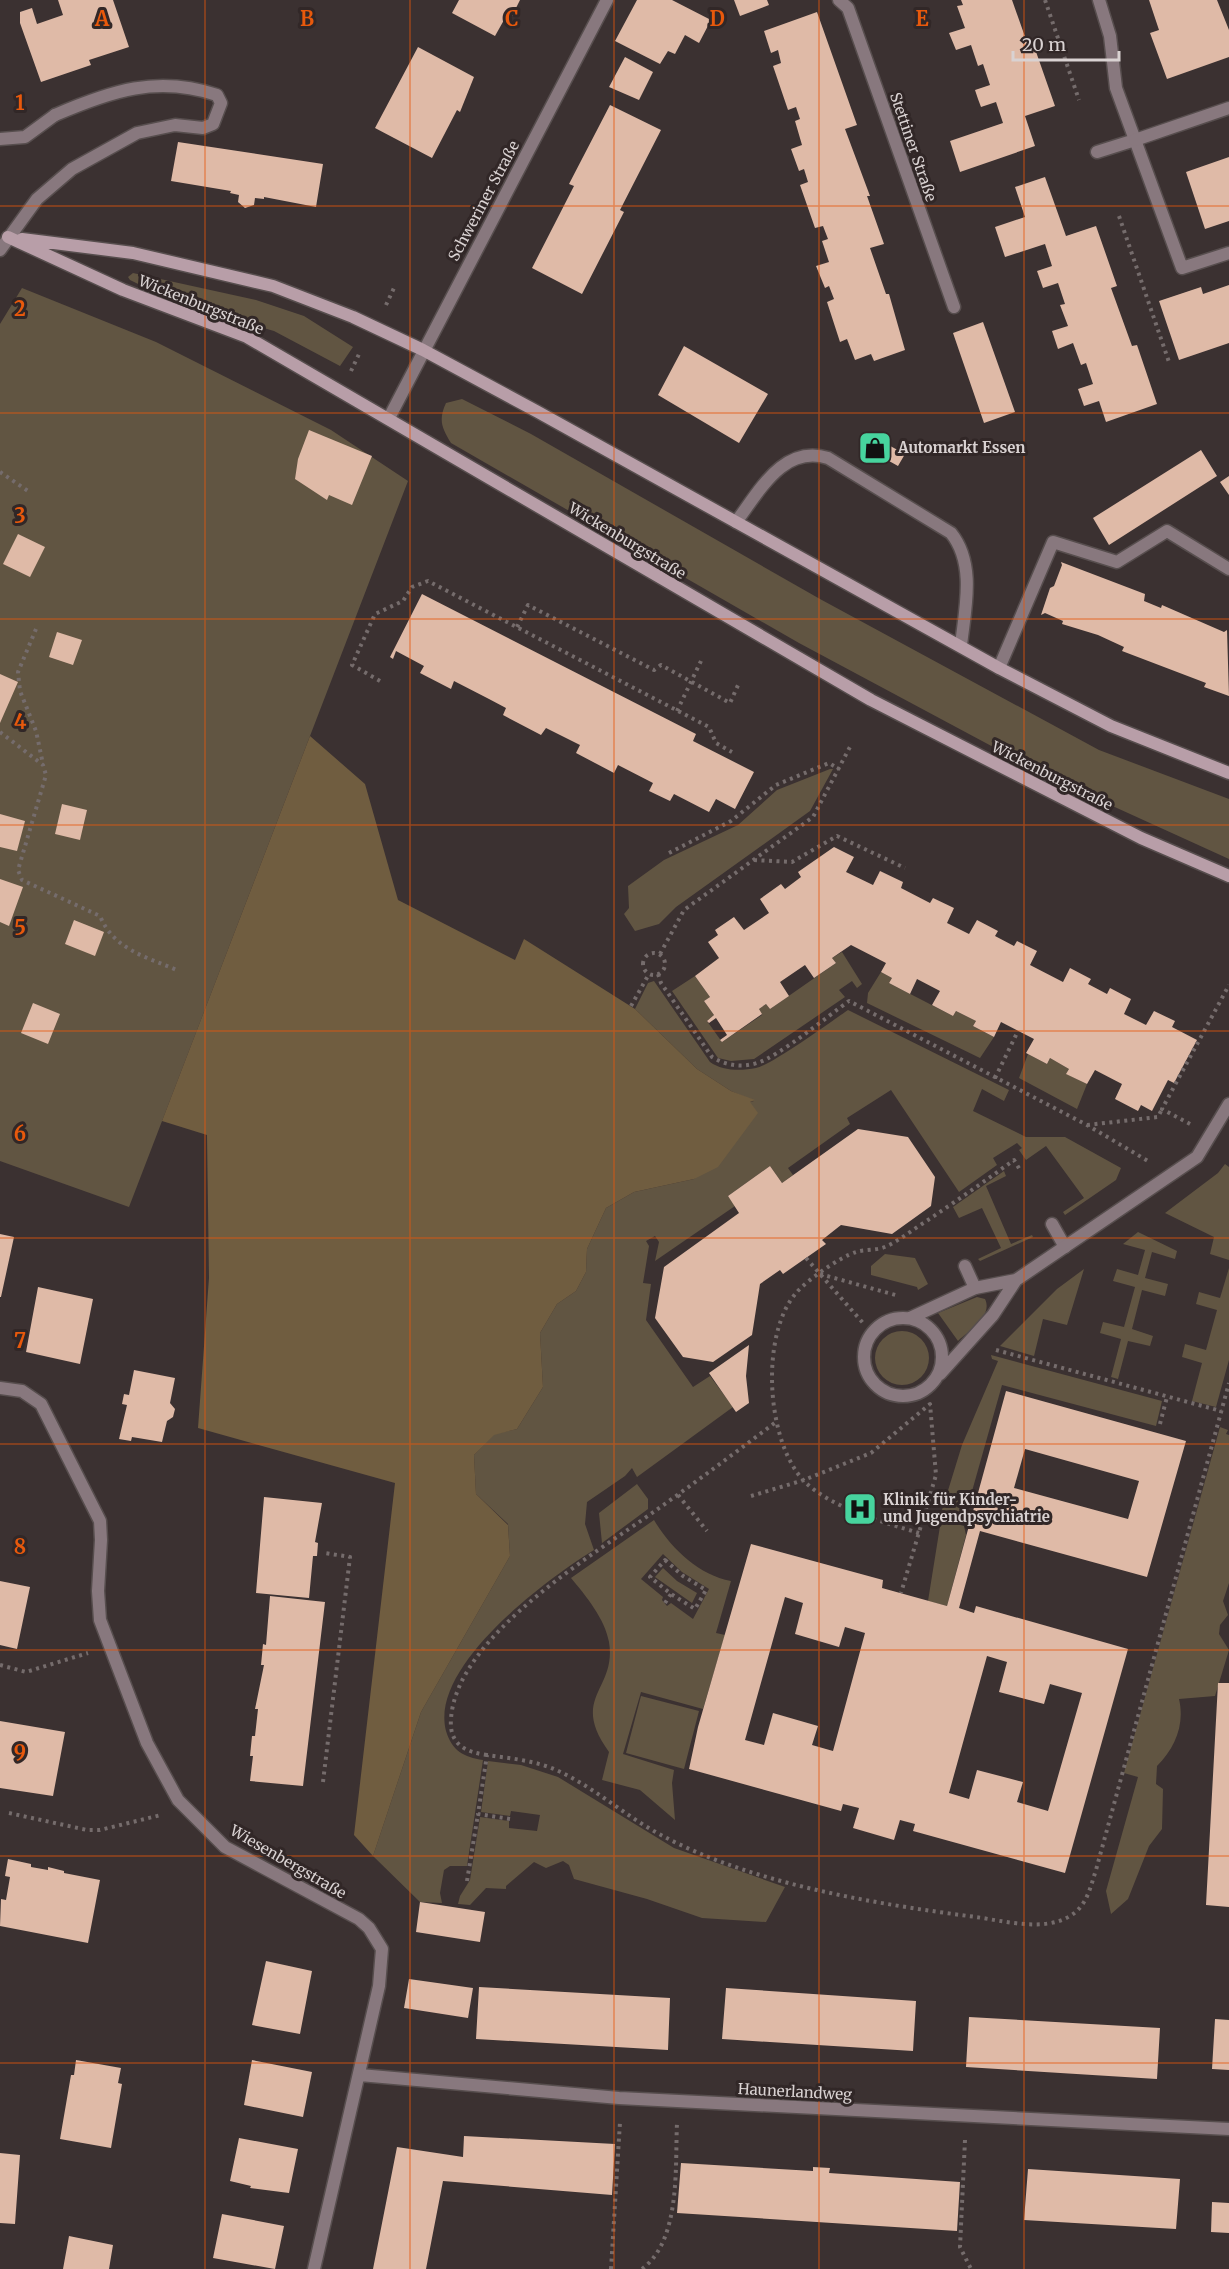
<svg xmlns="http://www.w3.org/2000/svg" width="1229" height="2269" font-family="Merriweather,serif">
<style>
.green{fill:#615542;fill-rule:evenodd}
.forest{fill:#705d40}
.building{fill:#dfbaa7;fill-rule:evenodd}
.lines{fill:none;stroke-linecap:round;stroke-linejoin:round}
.service-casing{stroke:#574e4e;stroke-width:15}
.minor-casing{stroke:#574e4e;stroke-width:15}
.secondary-casing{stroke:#574e4e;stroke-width:15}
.path{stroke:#756c6c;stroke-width:4;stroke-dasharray:3 4.5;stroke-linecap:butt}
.service{stroke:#88787e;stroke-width:12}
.minor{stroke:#88787e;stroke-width:12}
.secondary{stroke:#b89ea8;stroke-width:12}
.grid{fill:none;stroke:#e8590c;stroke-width:1.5;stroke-opacity:0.55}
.labels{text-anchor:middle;stroke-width:6;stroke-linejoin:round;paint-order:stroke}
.street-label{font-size:15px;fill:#d9d2d2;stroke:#312727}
.poi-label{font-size:15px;font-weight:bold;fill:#d9d2d2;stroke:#312727;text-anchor:start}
.grid-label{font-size:20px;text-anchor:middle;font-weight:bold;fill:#e8590c;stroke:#312727;stroke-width:6;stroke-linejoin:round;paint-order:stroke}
</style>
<rect width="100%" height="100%" fill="#3b3131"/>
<!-- green -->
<path class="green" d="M133 273 256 300 304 316 353 347 340 366 274 331 179 304 130 280 128 277Z
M22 288 156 342 331 430 408 481 129 1207 0 1161V324Z
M462 399 531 434 820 599 1099 750 1229 799V859L1051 778 799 643 451 443C442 428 438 420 446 403Z
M830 769H833L810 811 676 907 659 924 635 931 624 914 629 908 628 886 664 860 738 825 777 790Z
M842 952 862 984 857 988 852 981 839 990 845 997 754 1059 731 1061 718 1058 672 991 695 976 710 997 704 1001 714 1015 707 1021 722 1042 762 1015 759 1009 766 1004 770 1009 836 963 832 958Z
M881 972 892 978 889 983 953 1016 956 1011 976 1021 973 1026 994 1037 980 1058 867 1003 868 993Z
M654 981 710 1062C722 1071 741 1071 756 1068 770 1066 832 1021 848 1010L1009 1090 1004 1101 982 1089 973 1111 1026 1137H1065L1121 1168 1116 1180 1065 1215 1063 1212 1084 1198 1046 1146 1026 1160 1019 1150 1022 1148 1017 1143 993 1158 997 1165 959 1192 891 1090 847 1118 850 1124 788 1168 793 1175 782 1183 770 1166 728 1196 735 1206 655 1261 659 1242 655 1236 646 1241 649 1246 643 1283 651 1284 646 1320 693 1387 710 1376 733 1407 637 1477 632 1468 625 1476 587 1502 585 1524 594 1550C547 1579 429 1666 446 1731 452 1751 464 1757 483 1760L467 1866H450L444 1870 440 1893 442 1903 420 1902 373 1856 421 1712 510 1556 508 1524 476 1494 474 1455 494 1434 517 1429 543 1387 540 1333 557 1304 576 1291 586 1272 587 1249 606 1208 634 1192 694 1179 750 1102 754 1101 731 1091 697 1069 635 1009 648 983Z
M1028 1054 1047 1064 1050 1058 1069 1069 1067 1074 1087 1084 1077 1109 1019 1078Z
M1225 1164 1229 1167V1260L1210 1254 1214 1237 1165 1213 1218 1173Z
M1004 1171 1006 1176 986 1186 1011 1244 1032 1235 1033 1237 980 1261 978 1259 1001 1248 982 1208 959 1218 953 1207Z
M1138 1232 1177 1251 1175 1259 1152 1252 1145 1278 1168 1284 1165 1296 1142 1290 1132 1329 1153 1336 1150 1346 1128 1341 1118 1379 1111 1377 1121 1339 1100 1333 1103 1322 1124 1327 1135 1287 1113 1281 1117 1269 1138 1275 1145 1250 1123 1244Z
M885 1254 915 1258 928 1284 918 1290 917 1287 871 1275V1266Z
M1229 1268V1360L1216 1407 1192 1401 1202 1363 1182 1357 1185 1344 1206 1350 1217 1310 1196 1304 1199 1292 1220 1298Z
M1084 1269 1067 1325 1043 1319 1034 1356 1000 1346 1057 1289Z
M977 1297 985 1299C993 1316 970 1330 958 1341L938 1313Z
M875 1358a27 27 0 1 1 54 0a27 27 0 1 1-54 0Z
M991 1355 1162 1401 1156 1426 1002 1385 965 1516 942 1510 962 1445 998 1361 992 1359Z
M1220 1427 1228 1430 1226 1434 1229 1435V1583L1223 1601 1228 1615 1220 1625 1219 1634 1229 1650 1215 1696 1179 1699C1185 1725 1175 1748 1157 1766L1156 1784 1163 1789 1162 1829 1149 1846 1128 1899 1111 1914 1106 1891 1138 1777 1124 1773Z
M637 1484 648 1499V1509L602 1543 599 1513Z
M654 1520C670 1547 698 1575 731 1581L716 1633 725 1635 703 1709 641 1692 623 1754 674 1770 672 1783 675 1820 640 1790 602 1780 609 1752C569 1697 617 1690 609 1642 605 1619 586 1596 571 1578ZM663 1554 682 1572 709 1589 693 1619 671 1603 667 1606 662 1600 663 1597 641 1579Z
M941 1520 964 1526 966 1535 947 1606 928 1601Z
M663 1568 677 1581 697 1593 692 1603 655 1577Z
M641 1696 699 1711 684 1769 626 1753Z
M488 1761 521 1765 558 1777 674 1848 785 1887 766 1922 702 1918 647 1899 574 1879 569 1865 563 1861 546 1868 534 1862 506 1886V1889L486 1888 470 1905 458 1904 460 1896 470 1880 480 1817 509 1821V1828L537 1831 540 1815 511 1811 510 1816 481 1812Z"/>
<!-- forest -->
<path class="forest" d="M310 736 365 784 398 900 515 960 524 939 635 1009 697 1069 731 1091 755 1100 750 1102 758 1113 718 1167 694 1179 634 1192 606 1208 587 1249 586 1272 576 1291 557 1304 540 1333 543 1387 517 1429 494 1435 474 1455 476 1494 508 1525 510 1556 421 1712 373 1856 354 1835 395 1483 198 1428 209 1278 207 1135 162 1121Z"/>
<!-- building -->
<path class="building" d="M58 0H113L129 47 89 60 91 65 41 82 20 23V12L32 8 37 24 63 15Z
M459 0H520L509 22 504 20 495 36 452 13Z
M637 0H672L711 20 699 43 685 35 675 54 668 51 660 64 615 41Z
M734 0H767L769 5 740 16Z
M961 0H1012L1029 48 1034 46 1055 106 1025 116 1035 146 960 172 950 141 1003 123 996 102 981 107 978 99 975 90 990 85 983 64 978 66 971 45 956 50 949 33 965 28 957 6 963 5Z
M1149 0H1217L1229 30V57L1167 79 1150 33 1159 30Z
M817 12 857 125 845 129 870 196H867L884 244 870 248 886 294H889L905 350 874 361 871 354 855 360 847 339 840 342 827 302 834 299 829 286 825 288 816 266 829 262 822 241 828 239 823 226 815 228 800 185 808 182 804 169 799 171 791 149 802 145 795 121 800 119 796 107 788 110 773 66 781 63 778 50 771 53 764 31Z
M418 47 474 77 460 112 457 110 432 158 375 128Z
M625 57 653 72 639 100 609 87Z
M610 105 661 130 620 210 624 212 582 294 532 268 574 186 569 184Z
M178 142 323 164 316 207 264 197V199L255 198 254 205 245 208 238 202 239 195 230 193 231 191 171 181Z
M1229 157V221L1205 229 1186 172Z
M1045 177 1066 236 1096 226 1117 286 1111 288 1132 346 1137 345 1157 404 1106 422 1099 401 1084 406 1078 389 1093 384 1086 363 1081 365 1073 343 1058 349 1052 331 1068 326 1060 305 1065 304 1058 283 1043 288 1037 271 1052 266 1045 244 1005 257 995 227 1025 217 1015 187Z
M1229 285V343L1179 360 1159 301 1201 287 1203 294Z
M983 322 1015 412 984 423 953 333Z
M684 346 768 394 739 443 658 395Z
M309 430 372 456 352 505 329 495 327 500 295 479 298 459Z
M870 435 905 454 898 466 864 447Z
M1201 450 1217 476 1109 545 1093 518Z
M1229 476V495L1220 482Z
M18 534 45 547 30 577 3 564Z
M1061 562 1145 594 1144 601 1161 608 1162 605 1224 632 1227 630 1229 696 1204 687 1206 683 1122 651 1124 647 1098 635 1062 624 1063 621 1045 613 1041 615 1050 588 1054 586 1062 565Z
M422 594 696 734 693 741 754 772 735 809 716 799 709 812 674 794 670 801 649 791 653 783 618 765 614 773 576 753 580 745 546 728 541 735 503 715 506 708 489 699 454 681 451 689 420 673 424 666 396 651 393 659 390 657Z
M57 632 82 640 73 665 49 657Z
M0 674 18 682 0 723Z
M62 804 87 810 80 840 55 834Z
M0 814 25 821 17 851 0 847Z
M834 847 854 857 846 872 873 885 880 871 903 882 901 888 930 903 933 898 954 908 947 923 969 934 977 920 998 931 995 936 1014 946 1017 941 1037 951 1030 965 1063 982 1070 968 1091 979 1088 984 1107 994 1110 988 1131 999 1124 1014 1146 1025 1154 1011 1175 1021 1172 1027 1197 1040 1174 1083 1168 1080 1152 1111 1141 1105 1138 1111 1115 1099 1122 1084 1095 1070 1087 1084 1066 1074 1069 1069 1050 1058 1047 1064 1026 1053 1034 1039 1001 1022 994 1037 973 1026 976 1021 956 1011 953 1016 932 1005 940 991 917 979 910 994 889 983 892 978 881 972 886 963 851 945 832 958 836 963 814 978 805 965 780 982 789 996 770 1009 766 1004 759 1009 762 1014 722 1042 720 1040 727 1035 716 1018 709 1023 707 1021 714 1015 704 1001 710 997 695 976 719 958 708 942 718 935 715 930 734 917 744 930 769 913 760 899 781 884 785 889 801 877 798 872Z
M0 879 23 887 9 926 0 922Z
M74 920 104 932 95 956 65 944Z
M33 1003 60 1014 48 1044 21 1033Z
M858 1129 908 1137 935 1177 931 1206 892 1234 841 1225 822 1240 826 1244 783 1274 780 1270 760 1284 752 1335 713 1362 683 1357 655 1318 664 1267 739 1213 728 1196 770 1166 782 1183Z
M0 1234 14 1237 1 1297H0Z
M38 1287 93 1299 80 1364 26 1352Z
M749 1345 746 1376 749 1403 736 1412 709 1373Z
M134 1370 175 1378 170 1403 175 1409 173 1417 167 1421 162 1442 132 1437 131 1441 119 1439 127 1405 122 1404 124 1394 129 1395Z
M1006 1391 1186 1441 1147 1577 980 1531 959 1608 974 1613 976 1606 1128 1649 1065 1873 913 1831 915 1824 900 1820 894 1840 853 1828 859 1808 843 1804 841 1811 689 1769 698 1727 751 1544 883 1580 882 1588 947 1606ZM1025 1449 1139 1481 1128 1519 1014 1488ZM785 1597 803 1603 795 1634 839 1647 845 1627 865 1633 833 1751 812 1745 818 1726 773 1713 764 1745 745 1740ZM987 1656 1007 1662 999 1692 1044 1704 1050 1684 1082 1693 1048 1811 1017 1802 1023 1782 977 1770 969 1799 949 1793Z
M264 1497 322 1503 315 1542 318 1543 317 1556H313L309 1598 256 1593Z
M0 1581 30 1587 17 1649 0 1645Z
M270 1596 325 1602 303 1786 250 1781 253 1756H250L252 1736H255L258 1709H255L264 1665H261L263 1644 266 1645Z
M1218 1683H1229V1907L1206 1905Z
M0 1721 65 1732 53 1796 0 1788Z
M8 1859 31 1864V1867L48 1870V1867L64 1871V1873L100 1880 88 1943 0 1926 1 1899 6 1900 10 1877 5 1876Z
M420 1902 485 1912 480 1942 416 1932Z
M266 1961 312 1971 300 2034 252 2025Z
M409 1979 473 1988 468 2018 404 2008Z
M479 1987 670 1998 668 2050 476 2039Z
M726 1988 916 2001 913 2051 722 2039Z
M969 2017 1160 2028 1157 2079 966 2067Z
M1215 2019 1229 2020V2070L1212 2069Z
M76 2060 121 2068 118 2083 122 2084 111 2148 60 2139 71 2075H74Z
M252 2060 312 2072 303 2117 244 2105Z
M464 2136 615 2144 612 2195 443 2181 426 2269H373L397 2147 463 2157Z
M239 2138 298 2149 289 2193 250 2188 251 2186 230 2181Z
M0 2153 20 2155 15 2224 0 2223Z
M681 2163 813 2171V2167L830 2168 829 2173 960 2182 957 2231 677 2213Z
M1028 2169 1180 2179 1176 2229 1024 2220Z
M1212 2202 1229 2203V2233L1211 2232Z
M222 2214 284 2226 275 2269 213 2258Z
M69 2236 113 2245 109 2269H63Z"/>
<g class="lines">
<defs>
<path id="service" d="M839 0 848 8 954 307
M1099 0 1110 36 1116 88 1182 268 1229 253
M0 139 25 137 55 115
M1097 152 1135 140
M736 522C759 492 783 444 828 458L951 533C976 564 965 609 961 645
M999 668 1053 542 1117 562 1167 531 1229 569
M1052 1224 1065 1247
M965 1266 975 1288"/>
<path id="minor" d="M1135 140 1229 108
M0 250 37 199 72 169 137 133 175 125 203 128 213 124 221 103 217 95C157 75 111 91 55 115
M389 418 607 0
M910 1318 975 1288 1016 1280 1197 1157 1229 1104
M864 1357a39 39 0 1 1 78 0a39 39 0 1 1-78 0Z
M940 1374 993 1315 1016 1280
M0 1388 22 1391 41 1404 100 1521 101 1540 98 1591 100 1620 147 1743 178 1800 225 1847 359 1919 369 1928 382 1949 379 1986 314 2269
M360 2075 619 2098 1229 2129"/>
<path id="secondary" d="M8 237 123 290 247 337 871 700 1141 838 1229 876
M22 239 133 253 273 286 353 317 423 350 538 412 999 668 1111 726 1229 773"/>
</defs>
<!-- service casing -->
<use href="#service" class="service-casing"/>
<!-- minor casing -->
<use href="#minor" class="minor-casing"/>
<!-- secondary casing -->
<use href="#secondary" class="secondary-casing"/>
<!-- path -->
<path class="path" d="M1045 0 1079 100
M1119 216 1170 365
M386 305 394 288
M351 371 360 352
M0 472 28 491
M517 627 528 605 654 670 661 665 730 703 739 683
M36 629 18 672 20 691 36 731 43 764
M380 681 352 665 375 614 403 601 412 587 428 581 709 727 716 743 732 752
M677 711 701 661
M0 732 43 765 46 775 18 870 22 880 100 916C114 950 147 957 179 971
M669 853 731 821 776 785 829 763 839 769
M754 860 792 862 837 836 905 868
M643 964a11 11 0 1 1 22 0a11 11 0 1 1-22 0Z
M660 954 684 910 813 817 851 745
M658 974 661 983 712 1057C725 1065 741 1068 757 1063 778 1057 828 1016 849 1001L1087 1125 1148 1161
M631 1006 649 974
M995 1078 1017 1033
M1190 1124 1162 1109 1229 985
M1087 1125 1158 1117 1162 1109
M806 1258 863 1323
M820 1274 899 1296
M996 1350 1221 1411
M1160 1424 1167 1397
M678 1495 707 1531
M751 1496 804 1480 871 1453 930 1404 936 1475 901 1593
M919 1533C883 1522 831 1508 804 1481 766 1441 760 1335 796 1293 807 1280 840 1257 856 1252 865 1249 877 1251 887 1246 900 1240 912 1230 925 1222 955 1202 985 1181 1014 1160L1020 1170
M665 1560 683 1576 706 1590 695 1609 671 1594 650 1577Z
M665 1603 671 1594
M0 1665 26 1672 88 1653
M487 1755C465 1752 449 1744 451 1719 456 1636 593 1555 655 1511 696 1482 736 1452 776 1422
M323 1782 350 1557 325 1553
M9 1813 87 1830H100L161 1815
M510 1819 478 1814 487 1755C508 1758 529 1760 549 1767 590 1783 623 1815 661 1835 752 1884 875 1904 976 1917 1004 1921 1044 1932 1070 1916 1087 1906 1090 1888 1096 1870L1229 1383
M467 1881 478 1814
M965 2140 960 2247 971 2269
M611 2269 620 2122
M642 2269C681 2240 675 2167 677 2123"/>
<!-- service -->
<use href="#service" class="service"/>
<!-- minor -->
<use href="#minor" class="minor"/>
<!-- secondary -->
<use href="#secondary" class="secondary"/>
</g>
<!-- grid -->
<path class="grid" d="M205 0V2269M410 0V2269M614 0V2269M819 0V2269M1024 0V2269M0 206H1229M0 413H1229M0 619H1229M0 825H1229M0 1031H1229M0 1238H1229M0 1444H1229M0 1650H1229M0 1856H1229M0 2063H1229"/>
<!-- icons -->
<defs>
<symbol id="shop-square" viewBox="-11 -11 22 22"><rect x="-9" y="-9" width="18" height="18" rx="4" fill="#47d49e" stroke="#312727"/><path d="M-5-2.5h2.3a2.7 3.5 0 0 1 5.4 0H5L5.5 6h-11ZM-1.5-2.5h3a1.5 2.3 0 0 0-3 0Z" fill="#111"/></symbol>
<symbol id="hospital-square" viewBox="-11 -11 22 22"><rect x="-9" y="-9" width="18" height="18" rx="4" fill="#47d49e" stroke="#312727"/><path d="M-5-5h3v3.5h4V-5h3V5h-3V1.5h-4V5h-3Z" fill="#111"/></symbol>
</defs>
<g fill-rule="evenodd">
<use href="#shop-square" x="856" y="429" width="38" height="38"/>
<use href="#hospital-square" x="841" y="1490" width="38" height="38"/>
</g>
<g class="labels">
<!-- street labels -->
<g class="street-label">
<text transform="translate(913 147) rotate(71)" y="5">Stettiner Straße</text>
<text transform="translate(484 201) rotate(-62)" y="5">Schweriner Straße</text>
<text transform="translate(201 305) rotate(22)" y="5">Wickenburgstraße</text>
<text transform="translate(627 541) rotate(31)" y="5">Wickenburgstraße</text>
<text transform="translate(1052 776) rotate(27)" y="5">Wickenburgstraße</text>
<text transform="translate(288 1862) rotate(30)" y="5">Wiesenbergstraße</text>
<text transform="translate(795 2092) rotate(3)" y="5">Haunerlandweg</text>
</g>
<!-- poi labels -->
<g class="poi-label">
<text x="898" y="453">Automarkt Essen</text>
<text x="883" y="1505">Klinik für Kinder-<tspan x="883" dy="17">und Jugendpsychiatrie</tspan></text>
</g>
</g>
<g class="grid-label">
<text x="102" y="26">A</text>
<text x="307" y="26">B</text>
<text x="512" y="26">C</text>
<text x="717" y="26">D</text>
<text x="922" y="26">E</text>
<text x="20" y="110">1</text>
<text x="20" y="316">2</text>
<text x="20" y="523">3</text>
<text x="20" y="729">4</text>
<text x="20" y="935">5</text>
<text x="20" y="1141">6</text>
<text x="20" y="1348">7</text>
<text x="20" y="1554">8</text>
<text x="20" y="1760">9</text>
</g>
<!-- scale -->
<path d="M1013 51v9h106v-9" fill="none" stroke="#d9d2d2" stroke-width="3"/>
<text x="1022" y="51" font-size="18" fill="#d9d2d2" stroke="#312727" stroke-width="4.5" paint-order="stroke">20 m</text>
</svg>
